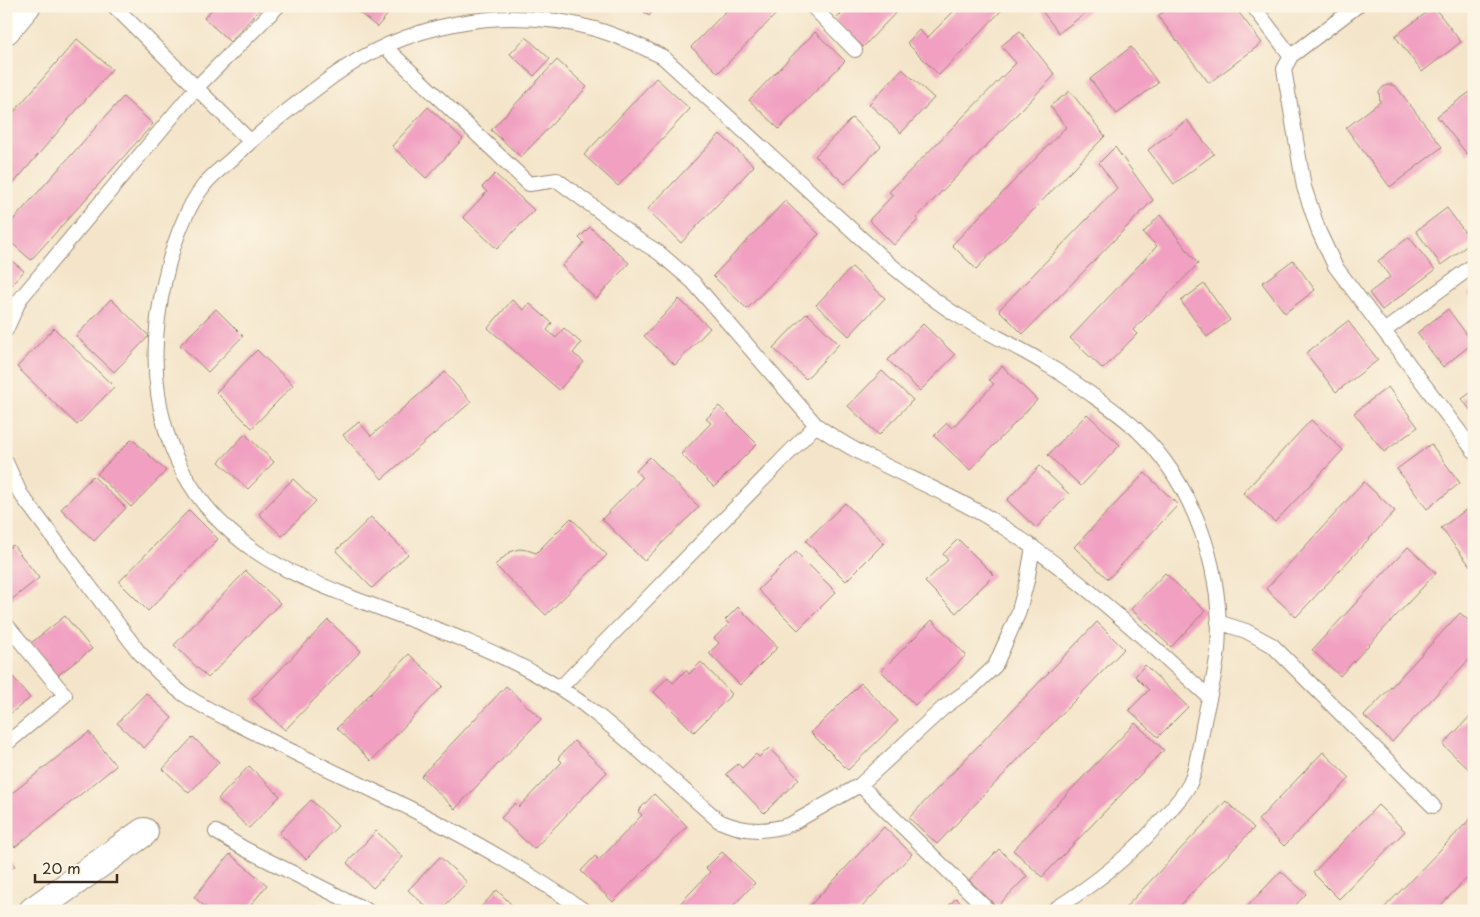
<svg xmlns="http://www.w3.org/2000/svg" width="1480" height="917" font-family="'Playpen Sans',sans-serif">
<style>
.building{fill:#f1a0c1}
.lines{fill:none;stroke-linecap:round;stroke-linejoin:round}
.service-casing{stroke:#988874;stroke-width:16}
.minor-casing{stroke:#988874;stroke-width:30}
.tertiary-casing{stroke:#988874;stroke-width:30}
.service{stroke:#fff;stroke-width:14}
.minor{stroke:#fff;stroke-width:28}
.tertiary{stroke:#fff;stroke-width:28}
</style>
<rect width="100%" height="100%" fill="#fcf5e5"/>
<filter id="ink" filterUnits="userSpaceOnUse"><feTurbulence type="fractalNoise" baseFrequency=".02" numOctaves="2"/><feDisplacementMap in="SourceGraphic" scale="10" xChannelSelector="R" yChannelSelector="G"/><feConvolveMatrix kernelMatrix="1 2 1 2 8 2 1 2 1" color-interpolation-filters="sRGB"/></filter>
<filter id="wash" filterUnits="userSpaceOnUse"><feTurbulence type="fractalNoise" baseFrequency=".0096" numOctaves="4" result="noise"/><feDisplacementMap in="SourceGraphic" scale="20" xChannelSelector="R" yChannelSelector="G"/><feGaussianBlur stdDeviation="1.12" result="paint"/><feColorMatrix in="noise" values="0 0 0 0 0 0 0 0 0 0 0 0 0 0 0 0 0 1.4 0 .05"/><feComposite in="paint" operator="in"/></filter>
<g filter="url(#wash)">
<rect width="100%" height="100%" fill="#f4e5ca"/>
<g id="blocks">
<!-- building -->
<path class="building" d="M215 6H263L230 42 204 18Z
M351 6H395L377 27Z
M637 6H657L649 16Z
M731 6H784L718 73 691 47Z
M849 6H902L863 47 835 20Z
M959 6H1000L1003 9 939 75 907 43 919 30 927 38Z
M1038 6H1095L1059 33Z
M1171 6H1234L1262 43 1209 83 1158 16Z
M1434 7 1461 42 1422 72 1395 36Z
M1020 31 1055 75 916 218 918 220 894 245 869 220 893 195 889 192 1016 63 1001 46Z
M815 32 845 61 779 129 749 100Z
M526 37 550 59 534 76 510 54Z
M77 39 112 69 6 192V121Z
M1131 47 1158 83 1117 114 1090 79Z
M557 60 587 87 521 157 491 130Z
M902 69 934 98 901 133 869 104Z
M656 78 690 109 618 186 584 155Z
M1388 85H1393L1398 89 1442 147 1390 187 1346 128 1380 102 1379 92 1383 87Z
M1474 89V149L1467 154 1437 116Z
M1070 91 1105 136 976 269 952 245 1066 127 1050 106Z
M123 97 153 124 31 260 6 238V228Z
M428 107 463 139 426 178 392 146Z
M852 118 881 146 845 184 815 156Z
M1187 120 1214 154 1174 184 1148 150Z
M720 134 754 166 681 243 647 210Z
M1115 147 1153 200 1023 334 999 310 1117 188 1099 163Z
M495 174 534 210 497 249 463 217 487 192 482 187Z
M785 201 819 234 747 309 713 276Z
M1447 208 1472 242 1441 265 1416 231Z
M1160 215 1198 264 1133 330 1137 334 1103 369 1070 338 1157 246 1143 233Z
M590 227 629 263 596 299 562 266 584 243 579 238Z
M1409 237 1435 270 1382 310 1369 293 1390 277 1378 261Z
M6 256 24 271 6 291Z
M1293 260 1315 290 1285 313 1262 283Z
M852 267 885 298 849 336 816 305Z
M1204 284 1230 320 1207 337 1181 301Z
M1474 289V301L1468 294Z
M111 299 149 336 114 372 76 336Z
M679 299 710 328 675 365 644 336Z
M512 300 524 310 529 303 552 323 547 330 556 338 564 328 581 343 573 353 584 362 559 390 488 328Z
M216 309 243 336 208 372 180 345Z
M1448 309 1473 343 1443 367 1417 333Z
M807 313 839 344 806 379 773 348Z
M1348 321 1378 360 1336 392 1306 353Z
M923 324 955 355 920 391 888 360Z
M54 328 114 387 77 425 17 367Z
M257 350 293 385 252 428 216 392Z
M1002 366 1037 400 970 470 934 436 947 423 952 428 994 384 989 380Z
M882 371 913 400 879 435 848 406Z
M445 372 471 402 382 479 343 435 359 422 371 436Z
M1388 387 1418 427 1384 452 1354 413Z
M1474 390V415L1462 399Z
M719 406 757 444 714 487 681 454 711 423 706 419Z
M1087 414 1120 445 1081 486 1048 455Z
M1311 420 1343 450 1275 522 1243 493Z
M245 434 274 462 248 489 219 462Z
M132 439 166 471 131 507 97 474Z
M1431 444 1460 483 1427 509 1397 469Z
M650 457 699 507 644 561 602 519 642 478 636 471Z
M1040 466 1069 494 1036 528 1007 500Z
M1145 473 1178 505 1108 579 1074 547Z
M93 476 126 508 94 541 61 509Z
M293 479 316 501 282 536 259 514Z
M1364 482 1395 511 1296 617 1266 589Z
M845 503 884 543 846 581 806 541Z
M1474 504V571L1441 528Z
M189 510 218 539 148 611 119 582Z
M371 517 408 554 372 588 336 551Z
M571 518 607 555 546 615 495 565 510 552 519 549 527 550 536 553Z
M958 539 994 575 956 613 925 582 948 560 943 554Z
M13 545 39 578 6 604V550Z
M1408 547 1436 573 1340 676 1312 650Z
M796 552 836 592 798 630 758 590Z
M246 571 280 603 208 678 174 645Z
M1165 573 1205 611 1171 647 1131 609Z
M738 607 778 647 740 685 709 653 719 643 714 638 729 624 725 620Z
M1460 613 1474 625V654L1392 742 1364 716Z
M65 616 92 649 57 676 31 643Z
M328 620 361 651 285 730 252 699Z
M932 620 966 655 915 705 881 671Z
M1097 622 1124 649 937 844 909 818Z
M409 654 443 686 371 761 337 728Z
M701 662 732 694 694 732 654 692 668 677 673 683 686 670 689 674Z
M1145 665 1188 707 1158 737 1129 710 1149 690 1135 676Z
M6 668 30 698 6 717Z
M861 683 898 721 848 770 811 733Z
M506 686 541 719 455 809 421 776Z
M146 693 172 718 144 748 117 723Z
M1474 712V768L1471 771 1443 745Z
M1135 723 1164 750 1042 877 1013 850Z
M89 732 116 766 15 847 6 836V798Z
M193 737 219 762 189 793 163 769Z
M574 741 607 772 534 849 501 818 515 803 519 807 562 762 558 758Z
M769 748 799 779 764 813 726 774 738 764 742 768 756 754 759 757Z
M1323 752 1350 778 1284 846 1258 820Z
M249 766 280 796 249 828 218 799Z
M654 794 687 826 613 902 581 871 595 856 599 860 642 815 638 811Z
M311 800 338 826 306 859 279 833Z
M1226 801 1254 828 1191 894 1175 911H1122Z
M1378 805 1405 831 1339 899 1313 873Z
M1474 815V871L1435 911H1381Z
M884 827 912 854 858 911H805Z
M376 831 403 857 373 888 347 863Z
M999 849 1027 876 997 907 969 880Z
M722 852 755 883 728 911H673L710 872 706 868Z
M6 854 15 866 6 873Z
M230 854 267 885 246 911H210L194 897Z
M440 857 467 882 440 911H431L408 890Z
M1281 871 1306 894 1290 911H1243Z
M497 890 518 911H477Z
M956 898 969 911H944Z
M313 905 319 911H307Z"/>
</g>
</g>
<g filter="url(#ink)">
<use href="#blocks" fill-opacity="0" stroke="#988874" stroke-width="1"/>
<g class="lines">
<defs>
<path id="service" d="M114 6 250 141
M812 6 855 50
M1253 6 1291 56 1284 69 1304 187 1319 232 1335 266 1474 451
M385 47 529 184 557 180 637 239 658 252 693 282 816 425C869 464 933 484 989 518 1070 568 1139 634 1209 697
M1291 56 1357 6
M6 330 20 299 196 88 278 6
M1384 331 1474 265
M6 462 20 493 138 651C152 666 166 681 182 693 206 710 233 721 259 735 310 761 363 785 415 811 474 841 531 874 585 911
M1033 547 1027 581 1018 614 995 666 974 686 943 708 860 785 791 824C766 833 743 832 719 821 693 798 668 776 642 753 612 727 583 701 548 681 489 646 422 624 358 600 324 586 289 574 258 553 163 489 140 386 165 279 171 249 186 207 205 184 212 175 223 167 232 159 262 130 295 104 329 79 405 23 503 4 595 29 619 36 641 46 663 57L887 262C910 280 932 300 957 315 987 333 1019 347 1049 366 1064 375 1078 385 1092 395 1108 406 1123 416 1137 430 1194 484 1224 571 1218 649 1216 673 1209 697 1204 721 1201 736 1196 774 1189 785 1184 795 1175 804 1168 813 1135 853 1095 884 1052 911
M1218 622 1246 631 1272 645 1433 806
M6 624 65 695 6 744
M560 688 816 425
M860 785 989 911
M216 832 245 849 368 911"/>
<path id="minor" d="M33 911 144 832"/>
<path id="tertiary" d="M6 30 26 6"/>
</defs>
<!-- service casing -->
<use href="#service" class="service-casing"/>
<!-- minor casing -->
<use href="#minor" class="minor-casing"/>
<!-- tertiary casing -->
<use href="#tertiary" class="tertiary-casing"/>
<!-- service -->
<use href="#service" class="service"/>
<!-- minor -->
<use href="#minor" class="minor"/>
<!-- tertiary -->
<use href="#tertiary" class="tertiary"/>
</g>
</g>
<!-- margin -->
<rect width="1480" height="917" fill="none" stroke="#fcf5e5" stroke-width="25"/>
<!-- scale -->
<path d="M35 874v8h82v-8" fill="none" stroke="#3b2a1e" stroke-width="2.5"/>
<text x="42" y="874" font-size="15" fill="#3b2a1e" stroke="#fcf5e5" stroke-width="4" paint-order="stroke">20 m</text>
</svg>
